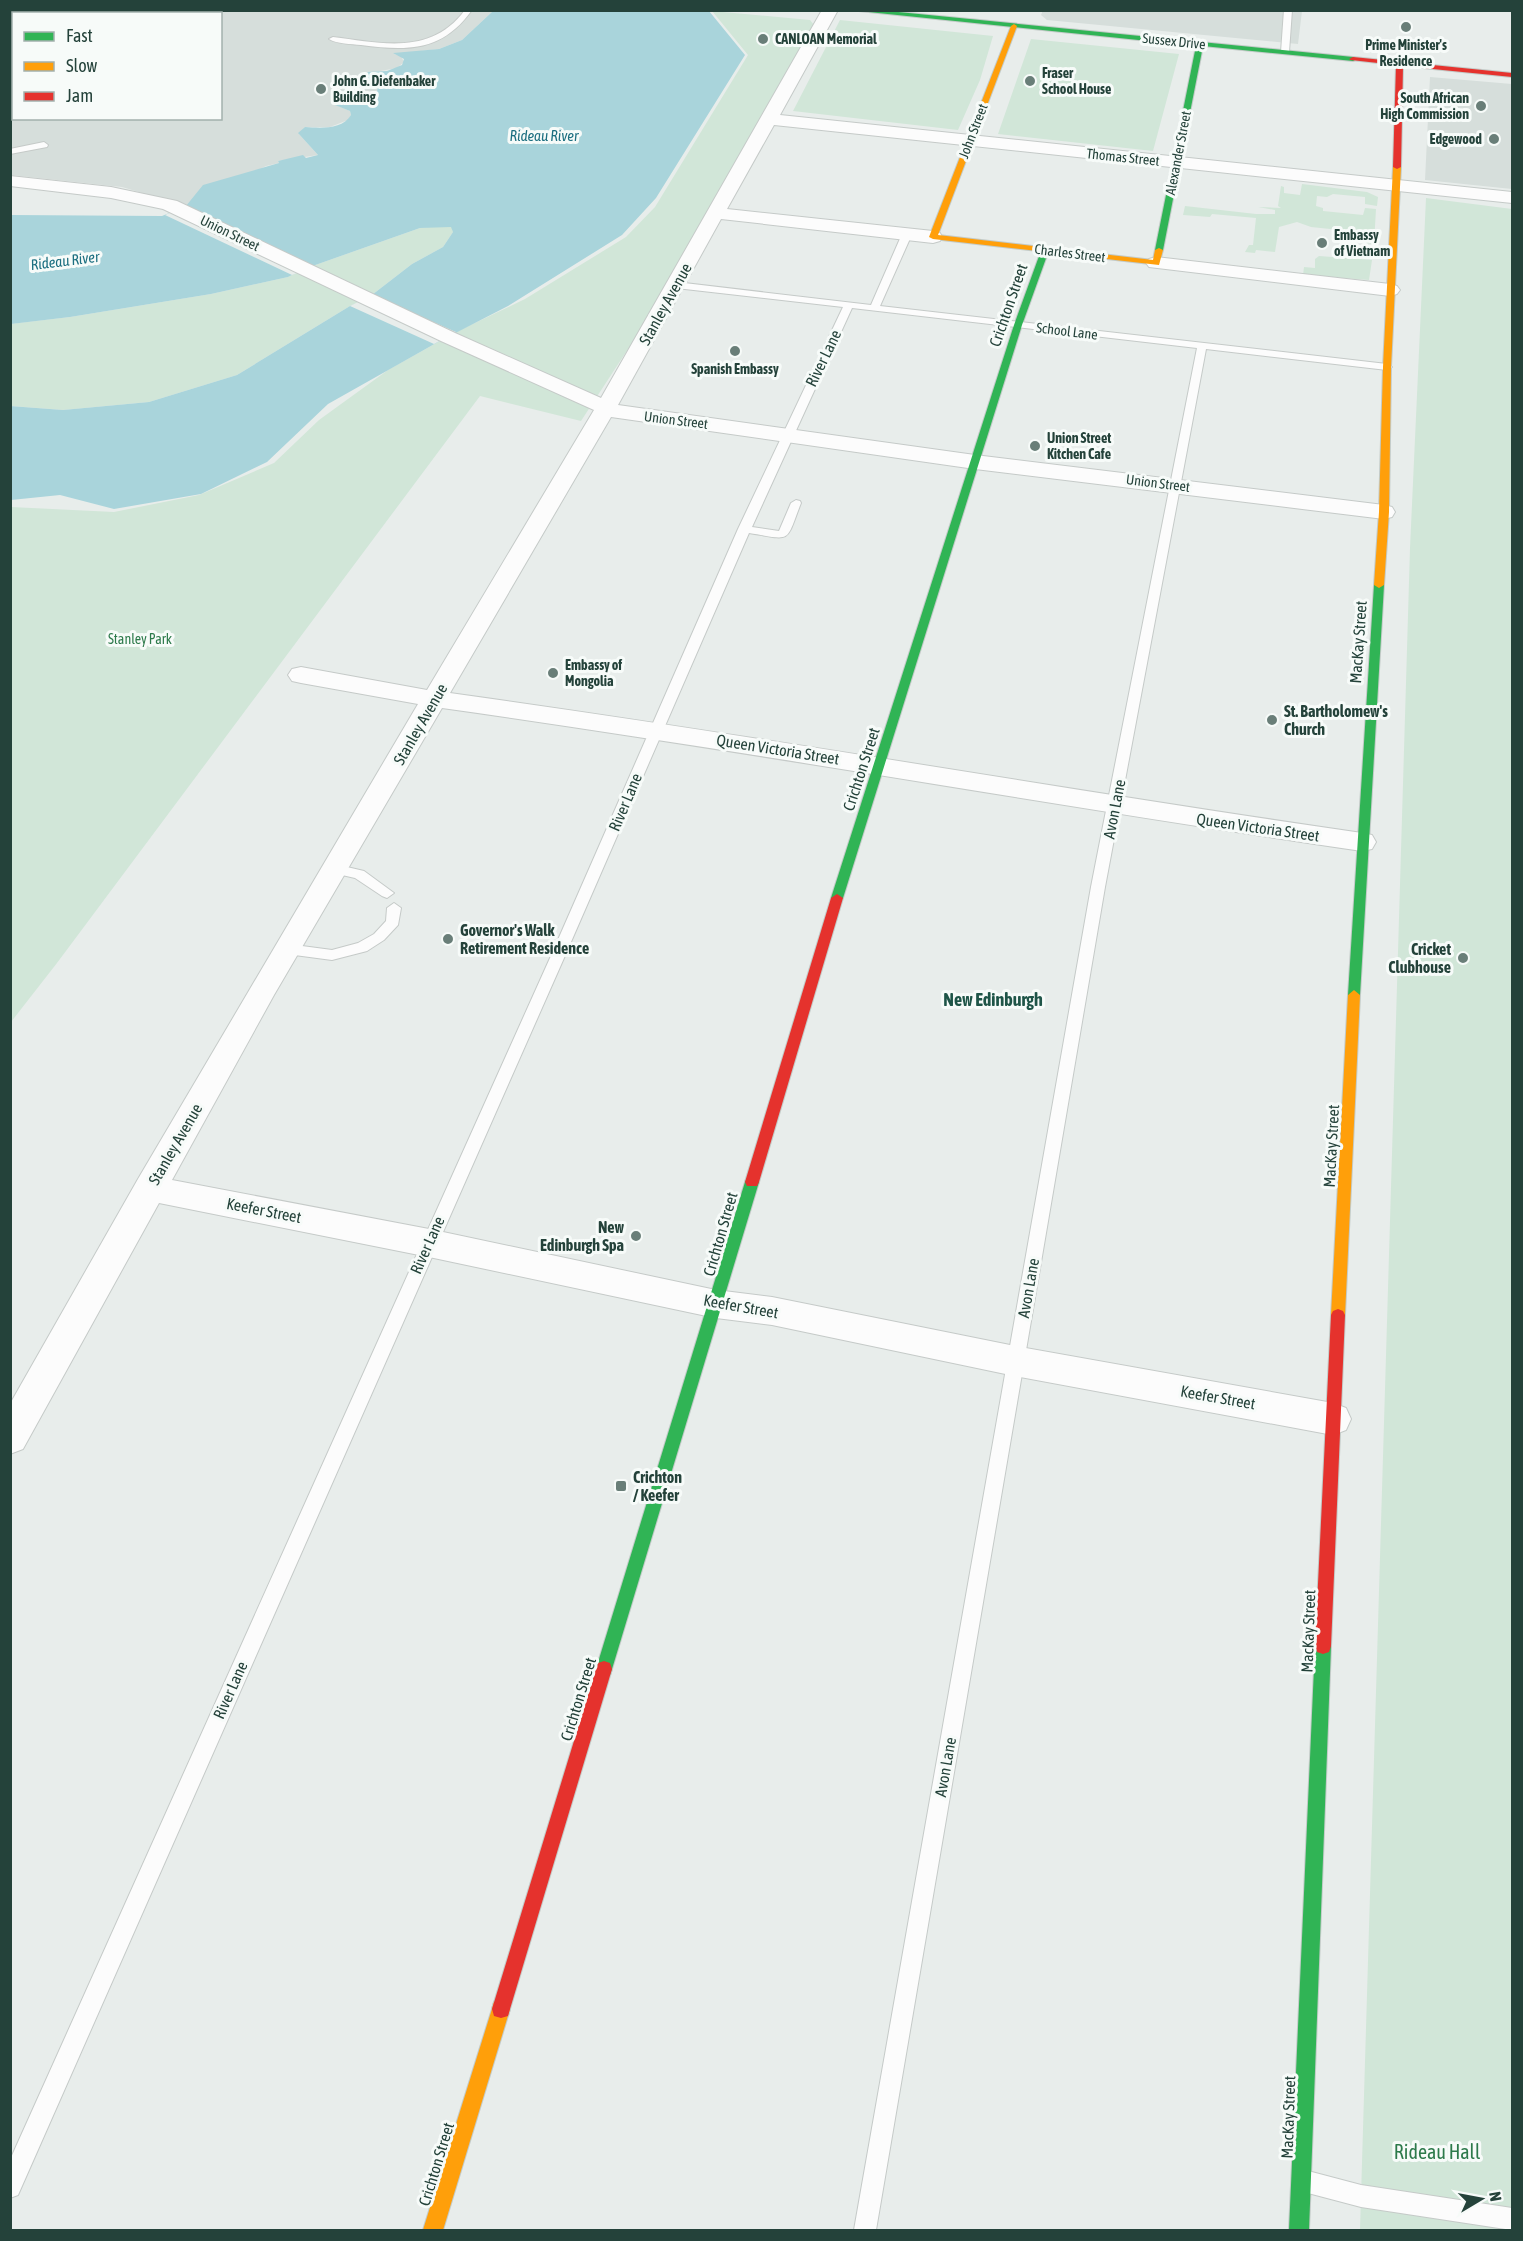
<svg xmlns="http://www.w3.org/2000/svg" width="1523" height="2241" font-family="'Asap Condensed',sans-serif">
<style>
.built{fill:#d6dedb}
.green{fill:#d1e6d8}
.water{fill:#a9d4db}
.pier{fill:#e8edeb}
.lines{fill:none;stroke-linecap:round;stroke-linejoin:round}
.lane-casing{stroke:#c5cac8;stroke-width:2}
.street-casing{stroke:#c5cac8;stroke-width:2}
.fast-casing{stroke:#c3cbc8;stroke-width:2}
.slow-casing{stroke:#c3cbc8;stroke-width:2}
.jam-casing{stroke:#c3cbc8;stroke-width:2}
.lane{fill:#fcfcfc;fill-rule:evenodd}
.street{fill:#fcfcfc;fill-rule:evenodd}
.fast{fill:#30b455;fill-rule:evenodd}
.slow{fill:#ff9f0a;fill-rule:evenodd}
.jam{fill:#e5322d;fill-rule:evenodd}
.poi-dot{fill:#697e78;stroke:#f7fbf9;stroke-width:2}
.labels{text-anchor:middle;stroke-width:6;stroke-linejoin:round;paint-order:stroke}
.far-poi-label{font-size:14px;font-weight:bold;fill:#24423a;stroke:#f7fbf9;text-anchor:start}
.far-street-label{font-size:14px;fill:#24423a;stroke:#f7fbf9}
.far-park-label{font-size:14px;fill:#2d7a4b;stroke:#f7fbf9}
.far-water-label{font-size:15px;font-style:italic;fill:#1c6f80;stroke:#f7fbf9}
.street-label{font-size:16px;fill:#24423a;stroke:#f7fbf9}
.poi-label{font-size:16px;font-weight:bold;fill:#24423a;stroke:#f7fbf9;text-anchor:start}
.neighbourhood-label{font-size:18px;font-weight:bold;fill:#1f5548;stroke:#f7fbf9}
.near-park-label{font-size:20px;fill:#2d7a4b;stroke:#f7fbf9}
</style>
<rect width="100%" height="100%" fill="#e8edeb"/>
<!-- built -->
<path class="built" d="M65 10 493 11 462 40 439 49 395 54 401 56 404 62 397 68 375 72 370 80 376 83 379 87 377 91 362 98 341 99 336 105 350 111 351 115 348 120 330 127H305L299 134 318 155 278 161 279 163 266 166 186 206 122 187 11 175 10 36 13 34 14 118H220V14L59 13Z
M1043 10 1302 11 1298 44 1047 20 1041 15Z
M1430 77 1512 84V189L1425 180Z"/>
<!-- green -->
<path class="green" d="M712 11 810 20 814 25 710 206 673 280 581 421 480 396 57 963 11 1022V507L114 512 199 495 274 463 319 420 388 370 456 332 525 299 626 237 655 207 748 55Z
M840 20 993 36 980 80 958 130 793 111Z
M1031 39 1179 54 1153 151 998 134Z
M1302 184 1367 192 1378 197 1377 206 1365 204V197L1333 194 1327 197 1317 196 1316 206 1323 208V211L1363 215 1365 208 1376 209 1374 244 1365 243V236L1359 232 1311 227 1297 222 1279 227 1275 252 1256 250 1255 253 1245 252 1249 245H1253L1256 218 1212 214 1210 217 1183 215 1185 206 1256 214H1275V210L1258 207 1281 208 1278 206 1281 186 1284 187V193L1300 195Z
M1426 198 1512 209V2230H1360L1410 548Z
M437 226 452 227 453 232 443 247 412 264 368 298 350 306 237 375 149 402 63 410 11 406 10 324 70 317 211 294 288 277 304 269 420 228Z
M1319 256 1372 260 1369 280 1303 275 1304 267 1315 268V259Z"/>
<!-- water -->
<path class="water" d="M493 11H709L745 55 656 198 622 235 508 306 438 342 328 404 267 462 201 494 114 509 60 495 11 500 10 406 63 410 149 402 237 375 350 306 368 298 412 264 443 247 453 232 451 227 420 228 304 269 288 277 211 294 70 317 11 324V215L162 216 186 206 203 185 279 163 278 161 303 155 306 158 318 155 298 133 305 127C320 128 342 130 351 115L350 111 335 105 341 99 362 98 377 91 378 87 376 83 362 78 368 72 387 71 402 65 404 59 393 53 439 49 462 40Z"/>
<!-- pier -->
<path class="pier" d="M185 206 314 266 292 275 165 215Z
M372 295 456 332 434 344 350 306Z"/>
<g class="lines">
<defs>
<path id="lane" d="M465 10H472C442 52 408 51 361 45 351 44 337 44 329 39L333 37C382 43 431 56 465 10Z
M1284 10H1292L1289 52 1285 54 1281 52Z
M44 142 48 145 47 147 10 154V149Z
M907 231 912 234 880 306 1387 364 1392 367 1387 370 1206 349 1105 887 876 2230H854L1091 887 1197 348 852 308 752 527 779 531 791 503 796 500 800 501 801 503C785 544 793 540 749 533L564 958 18 2195 10 2198V2160L550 958 738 529 843 307 676 288 671 285 676 282 871 305 902 234Z
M334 864 364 871 394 893 387 898 382 896 355 878 329 872 327 869 329 866Z
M394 903 401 908 398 925 384 940 367 951 332 960 287 954 280 949 287 944 332 950 358 943 374 934 386 921 387 908Z
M1308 2171 1361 2185 1512 2208V2230L1361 2207 1308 2193 1300 2190 1297 2182 1300 2174Z"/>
<path id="street" d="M822 10H838L780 115 1512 192V203L774 125 727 209 933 231 940 233 942 237 940 241 933 243 721 219 618 405 975 455 1384 505 1392 507 1395 512 1392 517 1384 519 975 469 611 417 450 693C755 735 1058 789 1362 833L1372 835 1376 842 1372 849 1362 851C1055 806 749 751 442 708L274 995 172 1180 429 1229 716 1290 772 1297 1015 1346 1333 1403 1346 1408 1351 1419 1346 1430 1333 1435 1015 1376 772 1325 716 1318 429 1257 159 1203 23 1449 10 1454V1404L138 1179 418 704 301 683 292 681 288 675 292 669 301 667 427 690 594 410 441 341 163 209 111 198 10 186V176L111 187 177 201 455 333 601 398Z
M1156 257 1390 284 1397 286 1400 290 1397 294 1390 296 1149 267 1146 263 1149 259Z"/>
<path id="fast" d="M849 10H878L1353 57 1357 59 1353 61 1203 46 1163 250 1159 252 1155 250 1196 46Z
M1042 248 1049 250 1022 325 843 898 837 902 833 901 831 898 1014 325Z
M1379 582 1384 585 1360 995 1354 1000 1348 995 1374 585Z
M752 1176 757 1178 759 1182 612 1669 610 1675 604 1677 598 1675 596 1669 745 1182 747 1178Z
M1323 1638 1329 1640 1331 1646 1309 2230H1289L1315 1646 1317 1640Z"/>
<path id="slow" d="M1014 24 1017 26 938 235 1153 260 1155 250 1159 248 1163 250 1159 265 933 239 929 237 1011 26Z
M1397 165 1401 167 1391 367 1389 512 1384 585 1379 588 1374 585 1379 512 1383 367 1393 167Z
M1354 990 1360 995 1345 1315 1343 1319 1338 1321 1333 1319 1331 1315 1348 995Z
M501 2000 508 2002 510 2009 443 2230H423L492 2009 494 2002Z"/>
<path id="jam" d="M1353 57 1512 73V77L1403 66 1401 167 1397 169 1393 167 1396 65 1351 60 1349 59Z
M837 894 843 898 759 1182 757 1186H747L745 1182 831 898Z
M1338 1309 1343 1311 1345 1315 1331 1646 1329 1652 1323 1654 1317 1652 1315 1646 1331 1315 1333 1311Z
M604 1661 610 1663 612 1669 510 2009 508 2016 501 2018 494 2016 492 2009 596 1669 598 1663Z"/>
</defs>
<!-- lane casing -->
<use href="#lane" class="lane-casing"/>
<!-- street casing -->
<use href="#street" class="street-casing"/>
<!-- fast casing -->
<use href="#fast" class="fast-casing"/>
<!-- slow casing -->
<use href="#slow" class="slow-casing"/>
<!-- jam casing -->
<use href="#jam" class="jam-casing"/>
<!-- lane -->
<use href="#lane" class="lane"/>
<!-- street -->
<use href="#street" class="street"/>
<!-- fast -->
<use href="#fast" class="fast"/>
<!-- slow -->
<use href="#slow" class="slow"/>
<!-- jam -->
<use href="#jam" class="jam"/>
</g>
<!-- markers -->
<g class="poi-dot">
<circle cx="1406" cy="27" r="6"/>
<circle cx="763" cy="39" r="6"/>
<circle cx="1030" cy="81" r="6"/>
<circle cx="321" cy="89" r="6"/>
<circle cx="1481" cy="106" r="6"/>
<circle cx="1494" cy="139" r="6"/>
<circle cx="1322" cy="243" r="6"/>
<circle cx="735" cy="351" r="6"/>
<circle cx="1035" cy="446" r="6"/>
<circle cx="553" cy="673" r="6"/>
<circle cx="1272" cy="720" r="6"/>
<circle cx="448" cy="939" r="6"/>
<circle cx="1463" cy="958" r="6"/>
<circle cx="636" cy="1236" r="6"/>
<rect x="615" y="1480" width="12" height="12" rx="3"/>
</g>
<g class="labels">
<!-- far-poi labels -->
<g class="far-poi-label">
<text x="775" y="44">CANLOAN Memorial</text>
<text x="1406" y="50" text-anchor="middle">Prime Minister's<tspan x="1406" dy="16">Residence</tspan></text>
<text x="1042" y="78">Fraser<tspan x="1042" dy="16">School House</tspan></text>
<text x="333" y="86">John G. Diefenbaker<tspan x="333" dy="16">Building</tspan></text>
<text x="1469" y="103" text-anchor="end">South African<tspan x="1469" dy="16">High Commission</tspan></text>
<text x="1482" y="144" text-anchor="end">Edgewood</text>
<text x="1334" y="240">Embassy<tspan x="1334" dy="16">of Vietnam</tspan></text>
<text x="735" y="374" text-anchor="middle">Spanish Embassy</text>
<text x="1047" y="443">Union Street<tspan x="1047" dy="16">Kitchen Cafe</tspan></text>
<text x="565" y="670">Embassy of<tspan x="565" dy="16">Mongolia</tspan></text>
</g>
<!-- far-street labels -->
<g class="far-street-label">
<text transform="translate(1174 41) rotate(6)" y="5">Sussex Drive</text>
<text transform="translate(973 131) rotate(-69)" y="5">John Street</text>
<text transform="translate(1178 153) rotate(-79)" y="5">Alexander Street</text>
<text transform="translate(1123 157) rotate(6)" y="5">Thomas Street</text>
<text transform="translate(230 233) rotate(26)" y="5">Union Street</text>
<text transform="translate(1070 253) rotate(7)" y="5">Charles Street</text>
<text transform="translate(1067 331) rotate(7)" y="5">School Lane</text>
<text transform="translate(676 420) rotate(7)" y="5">Union Street</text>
<text transform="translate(1158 483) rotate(7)" y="5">Union Street</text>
</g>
<!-- far-park labels -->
<g class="far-park-label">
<text x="140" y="644">Stanley Park</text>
</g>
<!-- far-water labels -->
<g class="far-water-label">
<text x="544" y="141">Rideau River</text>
<text transform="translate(65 261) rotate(-7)" y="5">Rideau River</text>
</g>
<!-- street labels -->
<g class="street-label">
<text transform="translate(665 304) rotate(-61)" y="6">Stanley Avenue</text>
<text transform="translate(1008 305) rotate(-71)" y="6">Crichton Street</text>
<text transform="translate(823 358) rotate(-64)" y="6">River Lane</text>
<text transform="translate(1358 642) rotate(-86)" y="6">MacKay Street</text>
<text transform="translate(420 724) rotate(-60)" y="6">Stanley Avenue</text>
<text transform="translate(778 749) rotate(9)" y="6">Queen Victoria Street</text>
<text transform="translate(861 769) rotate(-72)" y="6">Crichton Street</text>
<text transform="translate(625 802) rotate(-67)" y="6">River Lane</text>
<text transform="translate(1114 809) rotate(-79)" y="6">Avon Lane</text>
<text transform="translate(1258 827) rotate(8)" y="6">Queen Victoria Street</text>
<text transform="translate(175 1144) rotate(-60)" y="6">Stanley Avenue</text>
<text transform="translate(1331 1146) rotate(-87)" y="6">MacKay Street</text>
<text transform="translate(264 1210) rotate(11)" y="6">Keefer Street</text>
<text transform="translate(720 1234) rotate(-74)" y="6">Crichton Street</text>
<text transform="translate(427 1245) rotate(-66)" y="6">River Lane</text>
<text transform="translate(1028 1288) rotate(-80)" y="6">Avon Lane</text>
<text transform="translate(741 1306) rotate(10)" y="6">Keefer Street</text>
<text transform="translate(1218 1397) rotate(10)" y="6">Keefer Street</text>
<text transform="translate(1308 1631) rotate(-88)" y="6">MacKay Street</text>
<text transform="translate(230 1690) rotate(-66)" y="6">River Lane</text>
<text transform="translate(578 1699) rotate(-73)" y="6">Crichton Street</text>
<text transform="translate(945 1767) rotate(-80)" y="6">Avon Lane</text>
<text transform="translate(1288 2117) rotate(-88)" y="6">MacKay Street</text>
<text transform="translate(436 2164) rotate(-73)" y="6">Crichton Street</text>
</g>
<!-- poi labels -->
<g class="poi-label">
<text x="1284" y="717">St. Bartholomew's<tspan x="1284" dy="18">Church</tspan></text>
<text x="460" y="936">Governor's Walk<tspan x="460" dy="18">Retirement Residence</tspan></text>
<text x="1451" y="955" text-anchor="end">Cricket<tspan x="1451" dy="18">Clubhouse</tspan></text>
<text x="624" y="1233" text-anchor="end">New<tspan x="624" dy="18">Edinburgh Spa</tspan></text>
<text x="633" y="1483">Crichton<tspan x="633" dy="18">/ Keefer</tspan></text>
</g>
<!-- neighbourhood labels -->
<g class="neighbourhood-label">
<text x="993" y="1006">New Edinburgh</text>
</g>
<!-- near-park labels -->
<g class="near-park-label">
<text x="1437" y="2159">Rideau Hall</text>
</g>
</g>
<!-- border -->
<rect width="1523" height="2241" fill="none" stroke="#24423a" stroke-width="24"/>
<!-- legend -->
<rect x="12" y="12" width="210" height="108" fill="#f7fbf9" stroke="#a3b1ad" stroke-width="1.5"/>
<rect x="24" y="32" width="30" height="9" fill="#30b455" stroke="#a3b1ad" stroke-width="1.5"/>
<text x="66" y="42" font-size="18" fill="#24423a">Fast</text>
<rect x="24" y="62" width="30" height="9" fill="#ff9f0a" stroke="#a3b1ad" stroke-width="1.5"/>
<text x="66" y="72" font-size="18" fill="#24423a">Slow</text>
<rect x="24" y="92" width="30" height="9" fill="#e5322d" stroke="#a3b1ad" stroke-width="1.5"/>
<text x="66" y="102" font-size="18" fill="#24423a">Jam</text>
<!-- north arrow -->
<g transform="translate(1481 2199) rotate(80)" stroke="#f7fbf9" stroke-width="4.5" paint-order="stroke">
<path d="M0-4.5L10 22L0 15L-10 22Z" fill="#24423a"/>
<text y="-9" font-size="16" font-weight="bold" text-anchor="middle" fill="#24423a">N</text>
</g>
</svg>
